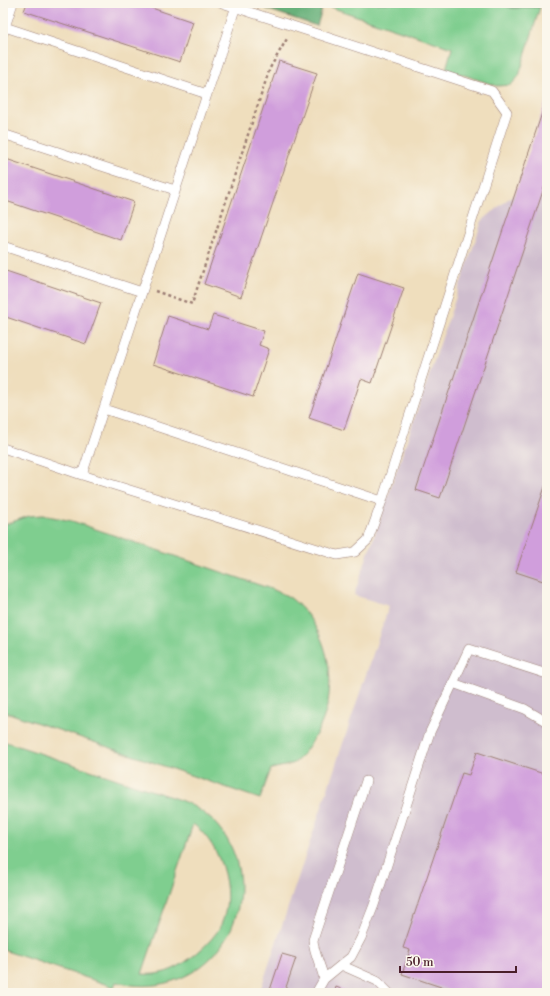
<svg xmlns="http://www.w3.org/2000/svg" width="550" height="996" font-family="'Libre Bodoni',serif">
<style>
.industrial{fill:#cfbdce}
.green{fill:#7fce8f;stroke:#64765d;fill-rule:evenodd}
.forest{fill:#67b17a;stroke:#586852}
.building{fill:#d09edc}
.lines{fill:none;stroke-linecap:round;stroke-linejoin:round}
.lane-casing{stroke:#9c7e74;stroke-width:10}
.path{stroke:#9c7e74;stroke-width:2.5;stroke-dasharray:3 3;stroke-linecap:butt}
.lane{stroke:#fff;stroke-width:9}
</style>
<rect width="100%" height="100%" fill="#fbf7ec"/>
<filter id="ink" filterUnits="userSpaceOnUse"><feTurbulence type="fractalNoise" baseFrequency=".025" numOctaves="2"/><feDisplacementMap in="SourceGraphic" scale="8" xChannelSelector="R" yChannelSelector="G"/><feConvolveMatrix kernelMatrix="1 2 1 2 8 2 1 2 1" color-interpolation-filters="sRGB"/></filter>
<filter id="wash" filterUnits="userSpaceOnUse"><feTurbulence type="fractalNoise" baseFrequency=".012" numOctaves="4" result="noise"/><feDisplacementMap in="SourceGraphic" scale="16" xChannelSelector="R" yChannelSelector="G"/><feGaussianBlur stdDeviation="0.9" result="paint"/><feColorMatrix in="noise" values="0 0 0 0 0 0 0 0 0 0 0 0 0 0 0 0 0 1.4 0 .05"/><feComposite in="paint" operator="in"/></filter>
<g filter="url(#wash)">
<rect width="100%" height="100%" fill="#efdebd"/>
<!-- industrial -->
<path class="industrial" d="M547 166V993H257L261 988 389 606 354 595 482 221Z"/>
<!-- green -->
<path class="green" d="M318 3H498L512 8 540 7 519 76 511 85 497 86 446 69 452 48Z
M43 515 72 521 274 590C280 593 288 595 293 600 332 633 341 693 315 736 311 743 301 759 294 763 288 766 278 767 271 769L260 799 3 711V525L29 516Z
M3 741 180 800C265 833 257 953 173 981 154 987 135 987 116 982L114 987 3 950ZM193 824C223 846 238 900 217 932 209 943 199 952 188 960 175 970 159 976 142 974Z"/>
<!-- forest -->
<path class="forest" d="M263 3H318L323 5 317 26 266 9Z
M498 3H541L540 7 512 8Z"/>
<g id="blocks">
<!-- building -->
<path class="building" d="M27 3H137L193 22 180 62 24 11Z
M279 61 317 73 241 297 204 284Z
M547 98V179L440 498 416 490Z
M3 158 134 202 121 240 3 200Z
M3 270 101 303 86 344 3 316Z
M358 273 404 288 372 383 361 379 344 430 309 418Z
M213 315 264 331 259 345 269 349 253 397 153 364 168 316 208 329Z
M547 481V568L543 581 516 572Z
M477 752 547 775V993H459L402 974 410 950 403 948 462 773 469 775Z
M282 954 296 958 284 993H269Z
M336 987 352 993H334Z"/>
</g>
</g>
<g filter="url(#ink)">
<use href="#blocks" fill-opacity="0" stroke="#9c7e74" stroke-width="1"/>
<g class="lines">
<defs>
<path id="lane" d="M5 27 207 94
M3 33 13 3
M3 134 175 190
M3 246 142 292
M104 409 382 501
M3 448 82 475 337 555 355 552 368 540 382 501 507 112 492 91 222 3
M82 475 237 3
M453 683 525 709 547 722
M341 965 377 981 389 993
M324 979C321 965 314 954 313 940L366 781
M316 993 324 979 351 957 361 938 374 905 430 732 469 649 547 674"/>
</defs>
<!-- lane casing -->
<use href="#lane" class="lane-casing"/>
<!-- path -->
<path class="path" d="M155 291 192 304 270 68 288 37"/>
<!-- lane -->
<use href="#lane" class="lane"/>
</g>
</g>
<!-- margin -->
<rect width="550" height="996" fill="none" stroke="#fbf7ec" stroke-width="16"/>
<!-- scale -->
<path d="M400 966v6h116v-6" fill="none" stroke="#4a1f2b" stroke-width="2"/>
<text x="406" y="966" font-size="12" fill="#4a1f2b" stroke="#fbf7ec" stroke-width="3" paint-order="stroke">50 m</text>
</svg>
